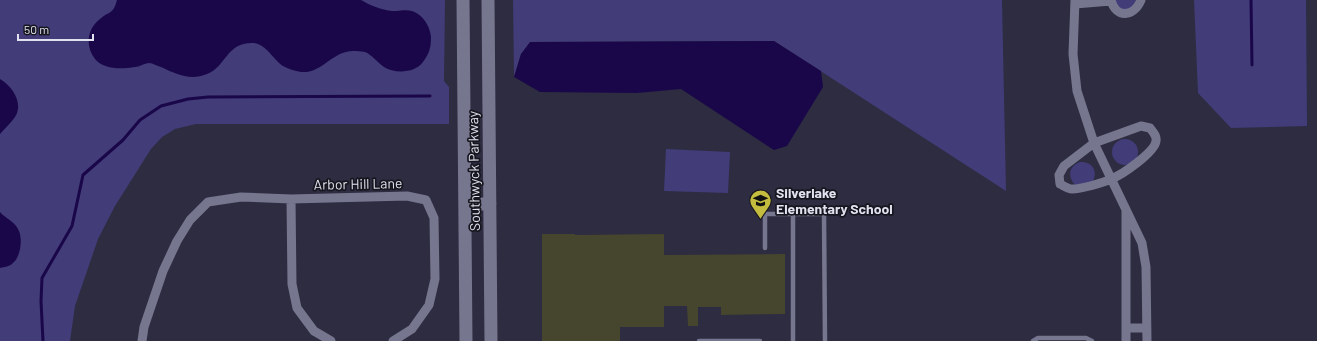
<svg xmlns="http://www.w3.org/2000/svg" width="1317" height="341" font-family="Barlow,sans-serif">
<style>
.green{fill:#423c78}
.water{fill:#1a0749}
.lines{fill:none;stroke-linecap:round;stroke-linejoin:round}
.stream{stroke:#1a0749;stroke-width:3}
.building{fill:#46452d}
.lane{stroke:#77768f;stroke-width:4.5}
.street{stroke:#77768f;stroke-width:9}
.secondary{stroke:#77768f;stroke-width:13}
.labels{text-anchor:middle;stroke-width:3.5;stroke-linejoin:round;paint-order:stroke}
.street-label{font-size:14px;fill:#e1e1ef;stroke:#16161f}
.poi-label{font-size:14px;font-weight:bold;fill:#e1e1ef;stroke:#16161f;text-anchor:start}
</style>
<rect width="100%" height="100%" fill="#2d2c41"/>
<!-- green -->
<path class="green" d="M0 0H445L444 81 449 87V124H196L175 129 162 137 151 149 115 206 98 239 75 306 70 341H0Z
M513 0H1002L1006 191 774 41 531 42 521 54 514 77Z
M1111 0H1136L1132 7 1124 11Z
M1194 0H1306L1307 126 1231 128 1198 93Z
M1112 152a13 13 0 1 1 26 0a13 13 0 1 1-26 0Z
M666 149 730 152 728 193 664 191Z
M1080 162C1094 161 1099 174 1091 184L1075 185C1067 176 1069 166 1080 162Z"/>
<!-- water -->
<path class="water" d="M117 0H361C369 5 382 10 392 11 402 11 410 8 418 14 426 20 430 28 431 37 431 48 429 54 423 62 415 73 395 74 384 67 378 63 371 54 365 52 361 51 356 51 353 51 332 51 322 74 301 72 295 71 288 69 283 66 273 60 266 43 252 43 226 43 226 67 207 74 190 81 176 74 161 67 157 66 153 63 149 63 145 63 139 67 135 67 122 69 104 70 95 59 85 46 87 29 100 19 109 11 113 15 117 0Z
M774 41 821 71 823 87 787 146 774 150 681 89 637 93 540 92 514 77 521 54 530 42Z
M0 79C12 86 24 103 15 117 11 123 5 128 0 134Z
M0 212C5 218 14 221 18 229 23 237 21 255 14 262 11 266 5 267 0 268Z"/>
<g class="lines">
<!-- stream -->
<path class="stream" d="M1251 0 1252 65
M43 341 41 301 42 278 72 226 83 175 123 140 140 120 161 106 188 99 208 97 430 96"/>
</g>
<!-- building -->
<path class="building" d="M542 234H575V235L664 234V255L785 254V314L721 315V307H698V326H688L687 306H664V327H620V341H542Z"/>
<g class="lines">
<!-- lane -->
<path class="lane" d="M765 248V214H793
M699 341H760
M793 341V214H824L825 341
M1033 341 1038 338H1086L1092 341"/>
<!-- street -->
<path class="street" d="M1075 0 1073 54 1077 91 1094 143 1142 243 1146 267 1147 341
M1111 0C1116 19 1134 17 1141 0
M1075 4 1111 1
M1141 126 1150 128C1153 132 1157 136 1156 141 1155 152 1122 175 1111 179 1103 183 1081 189 1072 189 1068 189 1064 186 1060 184L1059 175 1064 166 1094 143Z
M291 199 292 284 297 308 314 331 331 341
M1126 328H1147
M142 341 144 327 163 271 177 241 190 220 208 202 241 197 291 199 407 196 426 200 434 218 435 279 429 305 412 329 393 341
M1126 341V211"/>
<!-- secondary -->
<path class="secondary" d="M463 0 466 341
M488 0 491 341
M465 204H490"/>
</g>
<!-- icons -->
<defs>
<symbol id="school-pin" viewBox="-11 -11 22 30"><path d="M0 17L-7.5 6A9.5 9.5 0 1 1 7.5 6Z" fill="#c4bc3e" stroke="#16161f"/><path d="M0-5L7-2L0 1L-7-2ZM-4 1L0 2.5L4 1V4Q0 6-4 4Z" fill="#111"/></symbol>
</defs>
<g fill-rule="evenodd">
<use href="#school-pin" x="748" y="188" width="25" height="34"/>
</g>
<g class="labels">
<!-- street labels -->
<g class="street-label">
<text transform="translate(474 171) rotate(-91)" y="5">Southwyck Parkway</text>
<text transform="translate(358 184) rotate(-1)" y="5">Arbor Hill Lane</text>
</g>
<!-- poi labels -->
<g class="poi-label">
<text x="776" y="198">Silverlake<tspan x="776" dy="16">Elementary School</tspan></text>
</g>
</g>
<!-- scale -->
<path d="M18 34v6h75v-6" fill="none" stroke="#e1e1ef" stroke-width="2"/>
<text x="24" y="34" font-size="12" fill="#e1e1ef" stroke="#16161f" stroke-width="3" paint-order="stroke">50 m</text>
</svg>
